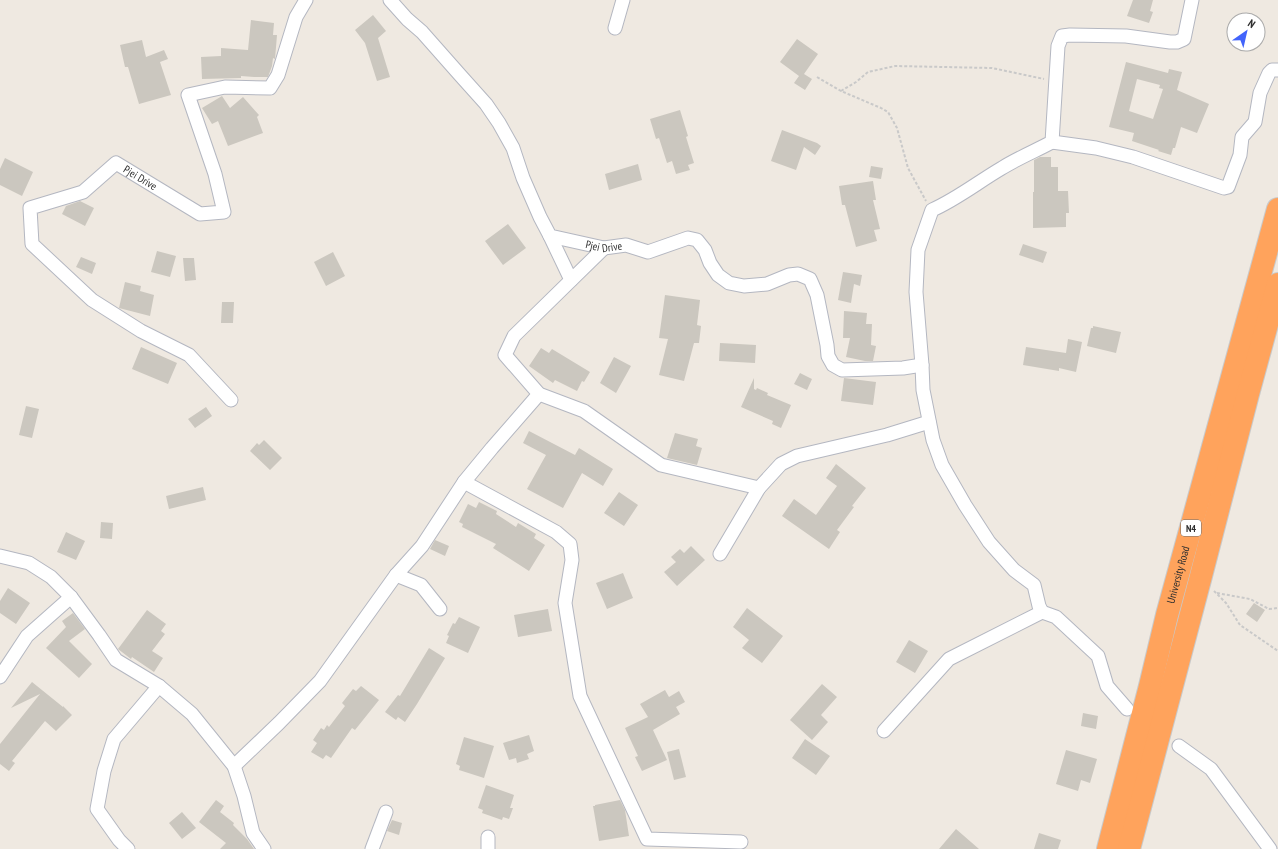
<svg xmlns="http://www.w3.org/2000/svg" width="1278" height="849" font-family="'PT Sans Narrow',sans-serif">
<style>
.building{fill:#cbc7bf;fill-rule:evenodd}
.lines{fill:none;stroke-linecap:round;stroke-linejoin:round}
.street-casing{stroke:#b4b7c1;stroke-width:15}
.highway-casing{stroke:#c9c9c9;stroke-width:24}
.path{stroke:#c9c9c9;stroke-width:2;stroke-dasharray:3 2;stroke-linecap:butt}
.street{stroke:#fff;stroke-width:13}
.highway{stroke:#ffa35c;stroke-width:22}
.labels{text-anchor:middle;stroke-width:3;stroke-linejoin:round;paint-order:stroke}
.shield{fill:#fff;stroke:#6d6d6d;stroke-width:1}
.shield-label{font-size:10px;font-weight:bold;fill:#2e2e2e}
.street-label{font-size:11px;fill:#2e2e2e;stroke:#fff}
</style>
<rect width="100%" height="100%" fill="#efe9e1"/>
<!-- building -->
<path class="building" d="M1133 0H1153L1150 11 1153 12 1149 23 1127 16Z
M373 15 386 31 378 38 390 77 377 81 365 43 355 30Z
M251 20 274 23 273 35H277L275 59 273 58 272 66 268 77H254L241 76V78L202 79 201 57 221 56V48L248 50Z
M797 39 818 54 804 74 812 79 805 90 794 83 799 76 780 62Z
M142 40 146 57 164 50 168 59 160 62 171 95 139 104 128 67H125L120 45Z
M1126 62 1168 73 1169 69 1182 72 1177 90 1209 104 1197 133 1181 127 1175 148H1173L1171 155 1158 151 1159 150 1132 141 1134 133 1109 127ZM1137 79 1160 85 1159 88 1163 89 1153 119 1129 111Z
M222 96 230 108 243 97 259 115 257 117 263 133 228 146 218 121 212 124 202 108Z
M680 110 688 136 686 137 694 163 688 165 690 170 676 174 672 161 667 163 659 138 656 139 650 119Z
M782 130 817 143 821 146 815 155 804 147 796 170 771 161Z
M1040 157H1051V167H1058V191H1068L1069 213H1066V227L1033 228V192H1034V160Z
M5 158 33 172 22 196 0 185V169Z
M638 164 642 180 609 190 605 174Z
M871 166 883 168 881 179 869 177Z
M873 181 876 200H873L880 229 874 230 877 241 856 247 845 205H842L839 186Z
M80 201 94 208 85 226 62 214 66 206Z
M508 224 526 248 503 265 485 241Z
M1023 244 1047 252 1043 263 1019 255Z
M157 251 176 256 170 277 151 272Z
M333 252 345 276 326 286 314 262Z
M81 257 96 263 92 274 76 267Z
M183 258H194L196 280 185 281Z
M843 272 862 275 860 286 854 284 851 303 838 300Z
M125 282 141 286 140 291 154 295 150 316 119 308Z
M665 295 700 300 697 325 701 326 699 343H694L684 381 659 375 668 339 659 338Z
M222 302H234L233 323H221Z
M844 311 867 313 866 324H872L871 345 876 346 873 361H865L846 357 850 338H843Z
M1093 326 1121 332 1116 353 1087 346 1091 328H1093Z
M1068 339 1082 342 1076 372 1059 368V371L1023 365 1026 347 1066 353Z
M720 343 756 345 755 363 719 361Z
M141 347 177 363 168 384 132 369Z
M541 348 549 353 552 349 590 372 584 382 582 381 577 391 555 380 553 383 529 366Z
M614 357 631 366 616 393 600 383Z
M800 373 812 379 807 390 794 384Z
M754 378V389L756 390 757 388 768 393 767 395 791 405 781 428 772 424 773 421 741 407Z
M844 378 876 382 873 405 841 401Z
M26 406 39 409 32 438 19 435Z
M206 407 212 416 195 428 188 419Z
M529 431 575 455 579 448 613 469 603 486 582 473 563 508 527 489 546 455 523 443Z
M675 433 698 439 696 446 702 448 697 465 667 458Z
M264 440 282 458 270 470 250 451 257 443 259 445Z
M836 464 866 488 852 506 854 507 837 530 840 532 829 549 782 516 794 499 816 515 837 486 826 478Z
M203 487 206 500 169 509 166 496Z
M619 492 638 505 624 526 604 513Z
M479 502 497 511 496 514 516 527 518 523 536 534 534 538 545 545 529 571 493 548 496 544 462 527 463 524 459 522 468 504 476 508Z
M101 522 113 523 112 539 100 538Z
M66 532 85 541 76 560 57 552Z
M435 540 449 546 445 556 430 549Z
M691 546 705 560 677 586 664 572 676 562 671 557 680 549 684 553Z
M623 573 633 598 607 609 596 583Z
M8 588 30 603 16 624 0 613V601Z
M1254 603 1265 610 1257 622 1246 614Z
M747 608 783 636 762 663 742 648 749 640 733 627Z
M548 609 552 631 518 637 514 615Z
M147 610 166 624 161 631 165 634 152 651 163 658 154 672 132 657 131 659 118 649Z
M73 613 85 629 69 641 92 664 79 678 46 648 66 627 62 621Z
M459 617 480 627 468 653 446 643 449 636 447 635 453 623 455 624Z
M909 640 928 651 915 673 896 662Z
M429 648 445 658 417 704 405 722 398 717 396 720 385 712 398 695 400 696Z
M32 682 63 707V706L72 715 56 731 45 721 12 761 15 763 9 771 0 764V744L40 694 11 708Z
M822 684 837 697 821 715 828 722 812 740 790 720Z
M361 686 379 700 355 730 352 728 331 758 326 755 323 759 311 752 317 743 313 740 321 728 324 730 327 725 329 727 345 706 342 703 353 689 356 691Z
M665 690 669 697 679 691 685 702 676 707 680 714 653 730 667 760 642 771 635 757 638 756 625 728 648 717 640 704Z
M1083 713 1098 716 1096 729 1081 726Z
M529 735 534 751 527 754 529 759 517 763 516 758 509 760 503 743Z
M464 737 494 746 484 778 459 770 460 766 456 764Z
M805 739 830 756 816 775 792 758Z
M679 749 686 777 674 780 667 752Z
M1066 750 1097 759 1090 783 1081 780 1078 791 1056 784Z
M486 785 514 795 510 808H513L509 819 503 817 502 820 482 813 483 810 478 808Z
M216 800 224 806 220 812 234 823 233 825 247 839 254 849H220L226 843 199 822Z
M620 800 625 810 629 836 599 841 593 806H595V805Z
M182 812 196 828 182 839 169 823Z
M392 820 402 823 399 835 387 831Z
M956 829 979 849H939Z
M1039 833 1061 840 1058 849H1034Z"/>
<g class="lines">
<defs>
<g id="street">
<path id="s1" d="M390 0 407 19 422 32 460 75 486 104 499 123 513 148 523 178 540 217 550 236 604 248 626 245 648 252 688 238 697 240 705 250 710 263 718 275 729 283 744 286 767 284 789 275 798 274 810 279 817 295 827 345 828 356 833 365 842 370 903 368 922 365"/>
<path d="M615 28 623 0"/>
<path d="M1052 142 1096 148 1133 157 1224 188 1228 187 1240 155 1242 137 1255 122 1260 93 1269 73 1272 70H1278"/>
<path d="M550 236 571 280"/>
<path d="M604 248 514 336 505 355 539 394 584 411 661 465 759 488"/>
<path id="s2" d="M231 400 189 355 141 331 92 300 32 244 30 208 83 192 116 163 200 214 224 212 215 174 188 95 225 87 270 88 278 75 296 17 306 0"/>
<path d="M464 482 556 532 570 544 572 560 565 603 580 696 647 839 741 842"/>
<path d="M720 554 759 488 781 464 797 456 887 435 929 422"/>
<path d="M0 556 29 563 51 577 71 597 99 635 116 660 159 686 192 714 234 766 244 796 253 833 264 849"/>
<path d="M396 575 421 585 440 609"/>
<path d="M1042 612 1056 617 1098 656 1107 686 1127 709"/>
<path d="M0 677 27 636 71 597"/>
<path d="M884 731 949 659 1042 612 1039 606 1034 585 1014 570 989 542 965 505 942 465 933 440 923 390 922 365 916 292 918 250 932 210C957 199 978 182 1002 168 1018 158 1035 151 1052 142L1058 46 1062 36 1070 35 1126 36 1170 42H1177L1184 39 1192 0"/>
<path d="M1179 746 1211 769 1270 849"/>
<path d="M234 766 279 723 320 681 396 575 422 546 464 482 492 448 539 394"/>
<path d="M128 849 119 840 97 809 104 771 114 739 159 686"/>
<path d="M372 849 386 812"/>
<path d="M488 849V837"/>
</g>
<g id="highway">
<path id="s3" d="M1108 849 1150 686 1167 615 1278 209"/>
<path d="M1129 849 1201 576 1248 394 1278 284"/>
</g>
</defs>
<!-- street casing -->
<use href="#street" class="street-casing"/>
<!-- highway casing -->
<use href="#highway" class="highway-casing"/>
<!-- path -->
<path class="path" d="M817 77 841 91 881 108 888 112 897 128 908 168 926 201
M841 91 856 82 868 72 895 66 992 68 1044 79
M1214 591 1226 603 1240 625 1278 651
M1217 593 1250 599 1269 609 1278 608"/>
<!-- street -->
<use href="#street" class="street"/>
<!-- highway -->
<use href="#highway" class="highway"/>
</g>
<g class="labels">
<!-- shield labels -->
<rect class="shield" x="1181" y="520" width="20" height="16" rx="3"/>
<g class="shield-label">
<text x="1191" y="532">N4</text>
</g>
<!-- street labels -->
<g class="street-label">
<text dy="4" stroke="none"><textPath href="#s2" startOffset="419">Pjei Drive</textPath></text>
<text dy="4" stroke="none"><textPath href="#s1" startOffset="344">Pjei Drive</textPath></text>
<text dy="4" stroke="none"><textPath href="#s3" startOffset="283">University Road</textPath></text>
</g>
</g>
<!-- north arrow -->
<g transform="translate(1246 32) rotate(34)"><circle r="19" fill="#ffffff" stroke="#ababab"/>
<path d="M0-3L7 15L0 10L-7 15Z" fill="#4264fb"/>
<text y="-6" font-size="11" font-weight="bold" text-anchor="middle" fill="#2e2e2e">N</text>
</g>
</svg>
